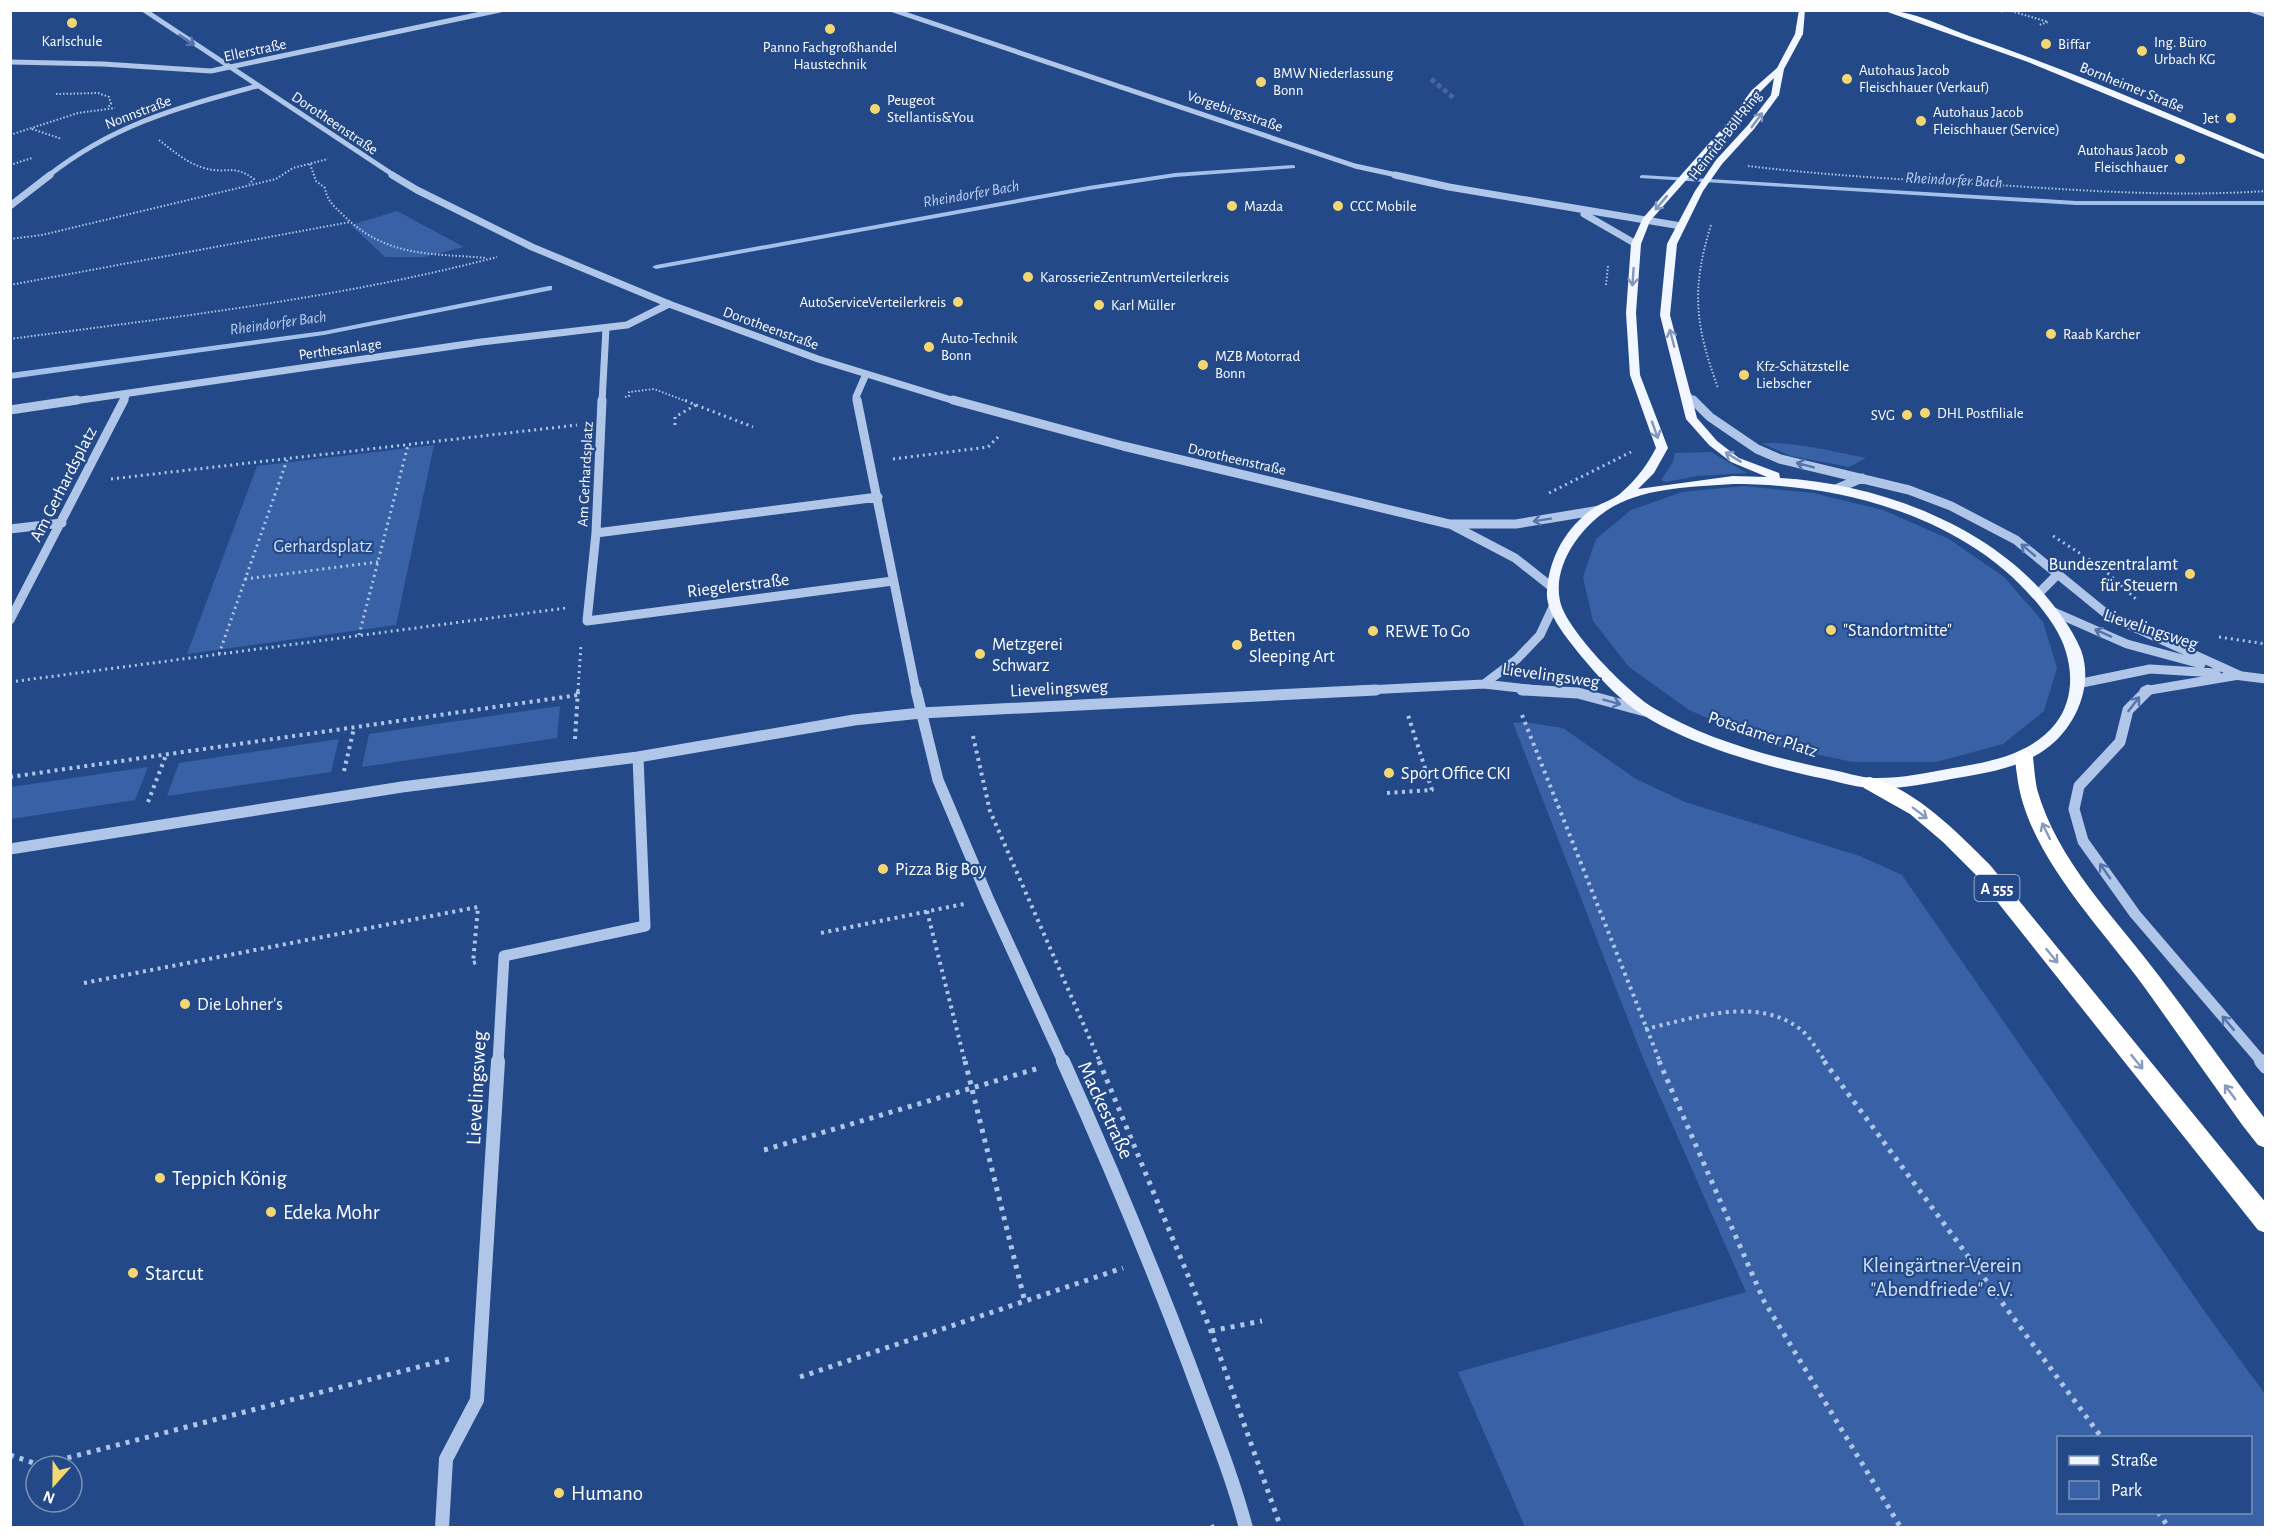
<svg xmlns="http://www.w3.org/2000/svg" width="2276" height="1538" font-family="'Alegreya Sans',sans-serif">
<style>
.green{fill:#3862a5;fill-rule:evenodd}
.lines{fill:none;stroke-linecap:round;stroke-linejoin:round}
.stream{fill:#a3c0ea;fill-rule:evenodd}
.minor-tunnel{stroke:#45649a;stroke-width:5;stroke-dasharray:5 3;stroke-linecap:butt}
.path-far3{stroke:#afc6e9;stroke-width:2;stroke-dasharray:1.5 2;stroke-linecap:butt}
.path-far2{stroke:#afc6e9;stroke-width:3;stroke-dasharray:2 4;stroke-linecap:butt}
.path-far1{stroke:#afc6e9;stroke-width:4;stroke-dasharray:3 4.5;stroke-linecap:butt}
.path{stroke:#afc6e9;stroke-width:5;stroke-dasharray:4 6;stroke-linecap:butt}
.minor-far4{stroke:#afc6e9;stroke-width:5}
.minor-far3{stroke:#afc6e9;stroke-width:7}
.minor-far2{stroke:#afc6e9;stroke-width:9}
.minor-far1{stroke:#afc6e9;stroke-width:11}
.minor{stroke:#afc6e9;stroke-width:14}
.major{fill:#f2f6fe;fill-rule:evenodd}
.highway{fill:#fff;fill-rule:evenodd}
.oneway{stroke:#5575aa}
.oneway2{stroke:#8197bd}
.oneway3{stroke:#879bbe}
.poi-dot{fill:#f4d772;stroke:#244988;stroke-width:2}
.labels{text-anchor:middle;stroke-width:4.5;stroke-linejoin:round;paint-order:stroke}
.far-poi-label{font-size:15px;fill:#fff;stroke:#244988;text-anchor:start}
.far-street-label{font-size:15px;fill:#fff;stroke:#244988}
.far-water-label{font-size:16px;font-style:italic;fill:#bbd0f1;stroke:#244988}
.shield{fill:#244988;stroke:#bdc8db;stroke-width:1.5}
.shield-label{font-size:16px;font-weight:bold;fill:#fff}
.street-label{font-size:18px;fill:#fff;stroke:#244988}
.park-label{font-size:18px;fill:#d3e1f7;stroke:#244988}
.poi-label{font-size:18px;fill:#fff;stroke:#244988;text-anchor:start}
.near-street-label{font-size:21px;fill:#fff;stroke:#244988}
.near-poi-label{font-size:21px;fill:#fff;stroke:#244988;text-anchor:start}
.near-park-label{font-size:21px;fill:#d3e1f7;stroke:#244988}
</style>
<rect width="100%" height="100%" fill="#244988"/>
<!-- green -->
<path class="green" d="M397 211 464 247 424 257H385L351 225Z
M1761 443C1797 442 1831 451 1866 458L1849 467 1791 456Z
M434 445 396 625 187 654 257 466Z
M1711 452 1747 473 1697 476 1666 482 1661 480 1673 462 1675 453Z
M1744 486 1813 493 1883 510 1949 539 2004 577 2043 622 2057 668 2044 711 2003 744 1936 762H1853L1767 744 1689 710 1629 667 1593 621 1583 577 1596 539 1631 510 1682 492Z
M560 706 557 738 362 767 369 734Z
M1524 722 1563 728 1636 779 1685 802 1860 856 1902 875 2205 1312 2265 1394V1527H1525L1458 1372 1746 1292 1643 1058 1513 723ZM2058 1438H2250V1512H2058Z
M339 739 331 772 167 796 179 763Z
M148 767 135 800 11 819V787Z"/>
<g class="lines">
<!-- stream -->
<path class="stream" d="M1293 165 1295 166V168L1175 177 1089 190 656 269 652 267 656 265 1089 186 1175 173Z
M1642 175 2076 201H2266V205H2076L1640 178V176Z
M549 286H552V290L324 335 10 379V373L324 331Z"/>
<!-- minor-tunnel -->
<path class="minor-tunnel" d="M1431 79 1455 99"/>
<!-- path-far3 -->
<path class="path-far3" d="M2008 10 2048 22 2039 25
M2001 12 2004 10
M56 94 98 93 109 97 111 104 108 107
M32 129 62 139
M10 135 78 113 115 108
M159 140C173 151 187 163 204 168 227 175 232 163 254 179L249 184
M310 164 316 181 325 188C327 201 334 206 342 214 386 258 430 253 487 258
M10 165 32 158
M1748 166C1831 176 1914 180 1998 185 2087 191 2176 197 2266 191
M1711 225C1691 289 1695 325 1718 388
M10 239 42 235 276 179 293 168 328 159
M10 285 350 222
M1606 285 1608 266
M10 339C174 317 337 299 497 257
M625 397 629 396V392L654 389 688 402"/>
<!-- path-far2 -->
<path class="path-far2" d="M696 405 753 427
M675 425V417L696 405 684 400
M893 459 988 447 998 437
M111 479 577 425
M1549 493 1631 452
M2053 536 2101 567 2137 600
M245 579 378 562
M359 635 408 445
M2219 637 2266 644
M219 654 287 460
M10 682 566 608
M578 691 581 645"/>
<!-- path-far1 -->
<path class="path-far1" d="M1522 715 1660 1062
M973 736 990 811 1100 1062
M575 739 578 690
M344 771 354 728
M10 777 578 695
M1387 793 1432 790 1407 712
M148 802 166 755
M927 911 965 1062
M821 933 964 904
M84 983 478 907 473 963 480 961
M1645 1029C1692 1019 1756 995 1800 1029 1810 1036 1818 1052 1826 1062"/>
<!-- path -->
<path class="path" d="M965 1061 1025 1302
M1099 1061 1211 1331 1281 1528
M1659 1061 1764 1301 1901 1528
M1824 1061 2102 1438
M764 1150 1039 1068
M1211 1331 1262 1321
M800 1377 1123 1268
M10 1455 40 1465 453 1358
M2158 1512 2169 1528
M1211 1528 1219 1524"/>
<!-- minor-far4 -->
<path class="minor-far4" d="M144 10 395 176
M893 10 1355 166 1401 176
M2251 10 2266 15
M10 62 103 64 211 71 500 10
M48 176C114 124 177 108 257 86"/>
<!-- minor-far3 -->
<path class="minor-far3" d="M392 175 417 190 532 247 669 304 818 359 958 402
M1395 175 1449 187 1681 226
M10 206 50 175
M1584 214 1636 244
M1687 395 1694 402
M67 402 481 342 627 325 669 304
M123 402 127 394
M602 402 606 328
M857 402 856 397 866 374"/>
<!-- minor-far2 -->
<path class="minor-far2" d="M602 400 596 533 587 621 893 581
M857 400 916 691
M953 400 1123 446 1449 524H1516L1600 510
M1693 400 1710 417 1757 449 1780 459 1909 490 1951 506 2016 540 2109 616 2239 675
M10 410 77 400
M1836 489 1862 478
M1452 525 1515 558 1553 588
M10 529 62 523
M596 533 878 497
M2039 593 2057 575
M2054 612 2127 644 2201 664
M10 620 124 400
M2234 675 2266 679
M1484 684 1517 659 1540 635 1554 605
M2077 684 2150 669 2216 673
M1347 691 1484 684 1547 691
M2144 691 2239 675"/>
<!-- minor-far1 -->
<path class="minor-far1" d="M916 690 938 780 988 898 1063 1062
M1522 690 1578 693 1645 711
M2148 690 2128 710 2120 742 2079 786 2074 809 2083 841 2135 914 2262 1062
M10 849 402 787 638 757 854 720 921 713 1376 690
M498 1062 504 956 645 926 638 757"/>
<!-- minor -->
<path class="minor" d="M1063 1061C1108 1161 1150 1261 1189 1364 1209 1419 1231 1472 1246 1528
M2261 1061 2266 1067
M442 1528 446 1459 477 1400 498 1061"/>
<!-- major -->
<path class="major" d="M1799 10H1805L1803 34 1784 69 1779 95 1754 129 1722 164 1703 191 1677 244 1670 315 1697 418 1717 441 1739 458 1779 473 1780 478C1871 483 1976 520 2039 588 2055 606 2072 628 2081 650 2095 688 2073 733 2040 753 2014 769 1981 774 1951 779 1925 784 1897 790 1870 788 1852 787 1833 780 1815 777 1760 765 1680 742 1634 709 1614 694 1597 675 1581 656 1568 639 1545 614 1547 591 1549 557 1567 526 1595 507 1604 502 1615 499 1622 492 1637 479 1647 465 1656 448L1630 375 1626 313 1631 244 1643 218 1728 122 1752 90 1777 68 1795 34ZM1774 78 1771 95 1748 125 1716 160 1695 191 1667 244 1660 315 1686 419 1709 445 1731 462 1767 477 1733 476 1638 489 1654 473 1668 448 1640 375 1636 313 1641 244 1650 221 1734 126 1758 94ZM1733 484C1851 484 1986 522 2054 626 2072 654 2078 694 2056 723 2032 754 1990 762 1953 768 1926 773 1898 779 1871 778 1858 777 1845 772 1833 770 1771 757 1706 740 1652 707 1627 691 1566 630 1560 601 1552 564 1583 523 1614 506 1649 487 1694 487 1733 484Z
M1882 10C1911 10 1942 26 1969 36 2070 70 2168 113 2266 155V160L2028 62Z"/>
<!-- highway -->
<path class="highway" d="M2024 751 2030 753 2033 757C2034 767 2035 779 2037 789 2057 861 2115 917 2159 976 2195 1023 2229 1072 2266 1120V1148L2258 1145 2243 1126C2210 1080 2178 1034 2145 988 2100 926 2026 853 2017 775 2016 767 2014 759 2018 753Z
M1870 777C1916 790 1957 832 1990 865L2266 1203V1233L2258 1230 1976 875 1943 842 1910 814 1864 788 1861 783 1864 778Z"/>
</g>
<!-- one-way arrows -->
<defs><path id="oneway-shaft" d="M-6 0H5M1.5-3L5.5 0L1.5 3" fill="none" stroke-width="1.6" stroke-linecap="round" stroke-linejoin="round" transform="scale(1.5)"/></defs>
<g class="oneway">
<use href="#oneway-shaft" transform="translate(187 40) rotate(33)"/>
<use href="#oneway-shaft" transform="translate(1805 465) rotate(-165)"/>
<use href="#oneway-shaft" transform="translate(1542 520) rotate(171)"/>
<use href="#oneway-shaft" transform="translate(2028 550) rotate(-140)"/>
<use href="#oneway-shaft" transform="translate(2103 633) rotate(-156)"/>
<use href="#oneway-shaft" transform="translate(1612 702) rotate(15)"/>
<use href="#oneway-shaft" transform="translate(2134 704) rotate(-52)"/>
<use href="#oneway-shaft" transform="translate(2105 871) rotate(-125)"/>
<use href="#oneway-shaft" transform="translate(2228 1023) rotate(-130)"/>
</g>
<g class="oneway2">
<use href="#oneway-shaft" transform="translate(1757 120) rotate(-53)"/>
<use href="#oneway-shaft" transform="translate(1661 203) rotate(130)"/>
<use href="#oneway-shaft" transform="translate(1633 277) rotate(94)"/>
<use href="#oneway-shaft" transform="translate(1672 338) rotate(-105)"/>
<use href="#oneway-shaft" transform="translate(1655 430) rotate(70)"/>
<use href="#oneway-shaft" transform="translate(1733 457) rotate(-149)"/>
</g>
<g class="oneway3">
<use href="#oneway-shaft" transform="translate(1920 813) rotate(37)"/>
<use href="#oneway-shaft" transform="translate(2046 831) rotate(-116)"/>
<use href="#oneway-shaft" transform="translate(2052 956) rotate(51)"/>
<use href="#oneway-shaft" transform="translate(2137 1062) rotate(51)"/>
<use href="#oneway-shaft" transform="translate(2230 1092) rotate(-127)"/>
</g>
<!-- markers -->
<g class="poi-dot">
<circle cx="72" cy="23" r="6"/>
<circle cx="830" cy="29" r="6"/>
<circle cx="2046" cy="44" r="6"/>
<circle cx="2142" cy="51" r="6"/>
<circle cx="1847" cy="79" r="6"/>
<circle cx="1261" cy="82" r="6"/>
<circle cx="875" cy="109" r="6"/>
<circle cx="2231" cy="118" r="6"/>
<circle cx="1921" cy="121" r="6"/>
<circle cx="2180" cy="159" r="6"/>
<circle cx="1232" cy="206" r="6"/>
<circle cx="1338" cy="206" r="6"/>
<circle cx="1028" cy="277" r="6"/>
<circle cx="958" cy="302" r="6"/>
<circle cx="1099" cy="305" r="6"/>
<circle cx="2051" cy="334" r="6"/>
<circle cx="929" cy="347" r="6"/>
<circle cx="1203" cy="365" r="6"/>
<circle cx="1744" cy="375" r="6"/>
<circle cx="1925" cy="413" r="6"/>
<circle cx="1907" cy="415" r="6"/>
<circle cx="2190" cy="574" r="6"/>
<circle cx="1831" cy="630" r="6"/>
<circle cx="1373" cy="631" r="6"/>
<circle cx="1237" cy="645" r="6"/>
<circle cx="980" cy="654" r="6"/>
<circle cx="1389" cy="773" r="6"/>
<circle cx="883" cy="869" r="6"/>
<circle cx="185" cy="1004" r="6"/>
<circle cx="160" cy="1178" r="6"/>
<circle cx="271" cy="1212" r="6"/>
<circle cx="133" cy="1273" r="6"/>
<circle cx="559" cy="1493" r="6"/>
</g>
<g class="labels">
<!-- far-poi labels -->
<g class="far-poi-label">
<text x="72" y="46" text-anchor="middle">Karlschule</text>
<text x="2154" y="47">Ing. Büro<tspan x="2154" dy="17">Urbach KG</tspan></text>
<text x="2058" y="49">Biffar</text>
<text x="830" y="52" text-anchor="middle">Panno Fachgroßhandel<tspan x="830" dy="17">Haustechnik</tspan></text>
<text x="1859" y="75">Autohaus Jacob<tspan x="1859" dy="17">Fleischhauer (Verkauf)</tspan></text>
<text x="1273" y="78">BMW Niederlassung<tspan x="1273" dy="17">Bonn</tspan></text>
<text x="887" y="105">Peugeot<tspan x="887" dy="17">Stellantis&amp;You</tspan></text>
<text x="1933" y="117">Autohaus Jacob<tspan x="1933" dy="17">Fleischhauer (Service)</tspan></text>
<text x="2219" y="123" text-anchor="end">Jet</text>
<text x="2168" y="155" text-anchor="end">Autohaus Jacob<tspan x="2168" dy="17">Fleischhauer</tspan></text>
<text x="1244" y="211">Mazda</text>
<text x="1350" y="211">CCC Mobile</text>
<text x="1040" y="282">KarosserieZentrumVerteilerkreis</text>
<text x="946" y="307" text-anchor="end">AutoServiceVerteilerkreis</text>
<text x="1111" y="310">Karl Müller</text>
<text x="2063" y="339">Raab Karcher</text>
<text x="941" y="343">Auto-Technik<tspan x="941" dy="17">Bonn</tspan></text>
<text x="1215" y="361">MZB Motorrad<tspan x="1215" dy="17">Bonn</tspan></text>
<text x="1756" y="371">Kfz-Schätzstelle<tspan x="1756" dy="17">Liebscher</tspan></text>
<text x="1937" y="418">DHL Postfiliale</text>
<text x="1895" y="420" text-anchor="end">SVG</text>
</g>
<!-- far-street labels -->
<g class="far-street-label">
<text transform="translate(255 50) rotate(-12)" y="5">Ellerstraße</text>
<text transform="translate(2132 87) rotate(22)" y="5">Bornheimer Straße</text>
<text transform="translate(1235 111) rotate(19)" y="5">Vorgebirgsstraße</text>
<text transform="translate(138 112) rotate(-21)" y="5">Nonnstraße</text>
<text transform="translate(335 123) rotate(34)" y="5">Dorotheenstraße</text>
<text transform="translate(1725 135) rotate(-52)" y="5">Heinrich-Böll-Ring</text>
<text transform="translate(771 328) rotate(20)" y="5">Dorotheenstraße</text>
<text transform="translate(340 349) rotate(-8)" y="5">Perthesanlage</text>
<text transform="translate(1237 459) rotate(13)" y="5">Dorotheenstraße</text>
<text transform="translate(585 474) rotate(-87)" y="5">Am Gerhardsplatz</text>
</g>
<!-- far-water labels -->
<g class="far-water-label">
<text transform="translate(1954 179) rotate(3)" y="6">Rheindorfer Bach</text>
<text transform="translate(971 193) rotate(-10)" y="6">Rheindorfer Bach</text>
<text transform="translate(278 322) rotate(-8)" y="6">Rheindorfer Bach</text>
</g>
<!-- shield labels -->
<rect class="shield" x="1974.5" y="875" width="45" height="26" rx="4.5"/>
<g class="shield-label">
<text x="1997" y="894">A 555</text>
</g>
<!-- street labels -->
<g class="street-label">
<text transform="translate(63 484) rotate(-63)" y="6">Am Gerhardsplatz</text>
<text transform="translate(738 585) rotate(-7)" y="6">Riegelerstraße</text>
<text transform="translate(2151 629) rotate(18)" y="6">Lievelingsweg</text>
<text transform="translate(1551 675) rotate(8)" y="6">Lievelingsweg</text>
<text transform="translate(1059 688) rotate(-3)" y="6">Lievelingsweg</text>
<text transform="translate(1763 734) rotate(18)" y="6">Potsdamer Platz</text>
</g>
<!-- park labels -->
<g class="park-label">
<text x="323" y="552">Gerhardsplatz</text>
</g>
<!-- poi labels -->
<g class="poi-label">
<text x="2178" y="570" text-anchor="end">Bundeszentralamt<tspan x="2178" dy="21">für Steuern</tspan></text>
<text x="1843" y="636">"Standortmitte"</text>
<text x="1385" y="637">REWE To Go</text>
<text x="1249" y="641">Betten<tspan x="1249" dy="21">Sleeping Art</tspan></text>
<text x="992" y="650">Metzgerei<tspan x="992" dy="21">Schwarz</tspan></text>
<text x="1401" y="779">Sport Office CKI</text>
<text x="895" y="875">Pizza Big Boy</text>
<text x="197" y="1010">Die Lohner's</text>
</g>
<!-- near-street labels -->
<g class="near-street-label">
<text transform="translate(476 1088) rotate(-87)" y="7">Lievelingsweg</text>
<text transform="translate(1106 1110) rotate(65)" y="7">Mackestraße</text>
</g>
<!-- near-poi labels -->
<g class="near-poi-label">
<text x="172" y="1185">Teppich König</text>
<text x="283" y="1219">Edeka Mohr</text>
<text x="145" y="1280">Starcut</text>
<text x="571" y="1500">Humano</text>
</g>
<!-- near-park labels -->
<g class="near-park-label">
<text x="1942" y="1272">Kleingärtner-Verein<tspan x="1942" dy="24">"Abendfriede" e.V.</tspan></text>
</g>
</g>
<!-- border -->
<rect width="2276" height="1538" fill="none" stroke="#ffffff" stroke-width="24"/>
<!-- legend -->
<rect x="2057" y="1436" width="195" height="78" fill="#244988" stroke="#7c92b8" stroke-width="1.5"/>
<rect x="2069" y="1456" width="30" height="9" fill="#f2f6fe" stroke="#7c92b8" stroke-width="1.5"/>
<text x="2111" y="1466" font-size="18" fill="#ffffff">Straße</text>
<rect x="2069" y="1481" width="30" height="18" fill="#3862a5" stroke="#7c92b8" stroke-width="1.5"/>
<text x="2111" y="1496" font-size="18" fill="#ffffff">Park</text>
<!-- north arrow -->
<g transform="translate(54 1484) rotate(201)"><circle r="28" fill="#244988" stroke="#7c92b8" stroke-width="1.5"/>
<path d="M0-4.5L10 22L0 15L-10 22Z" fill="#f4d772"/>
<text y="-9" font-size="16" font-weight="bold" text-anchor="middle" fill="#ffffff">N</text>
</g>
</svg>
